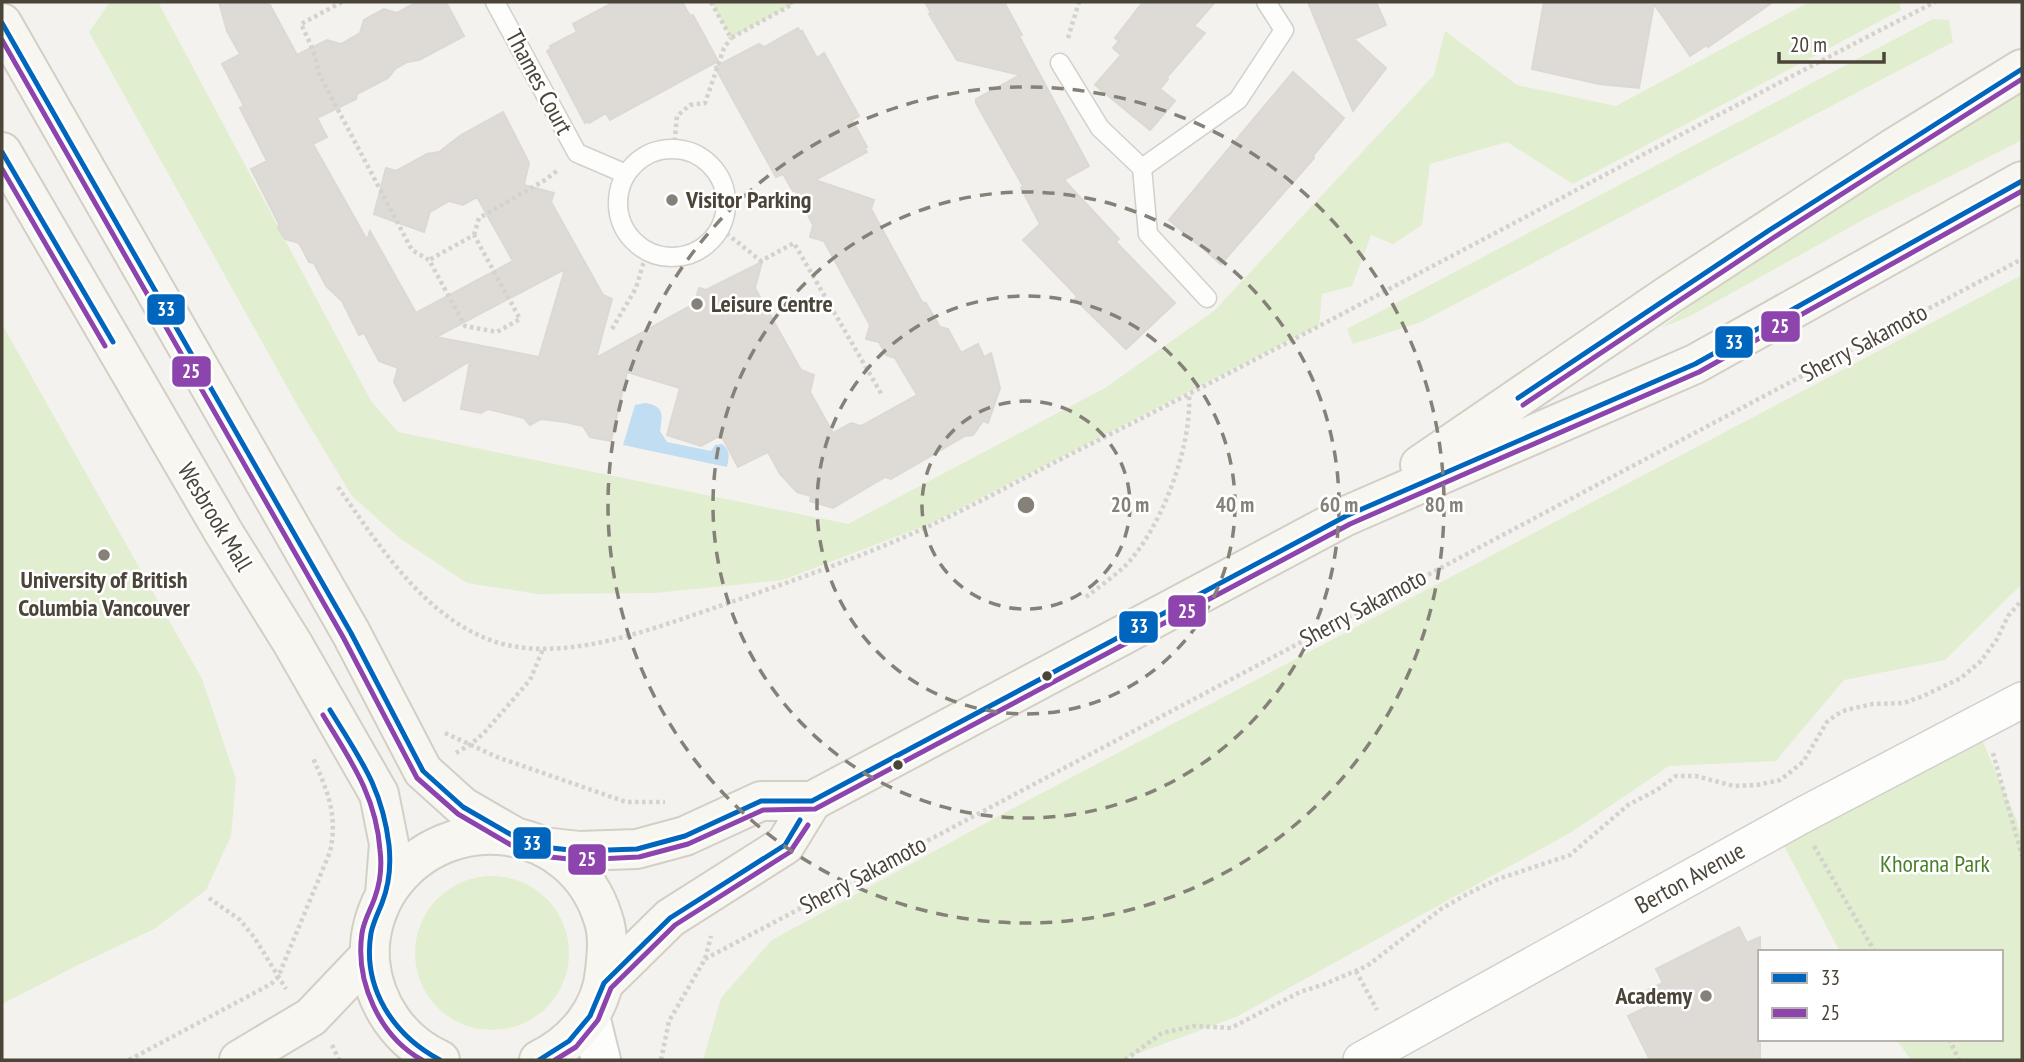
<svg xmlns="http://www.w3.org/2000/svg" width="2024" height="1062" font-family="'PT Sans Narrow',sans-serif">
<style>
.green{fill:#e1eecf}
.water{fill:#c0ddf1}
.building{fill:#dedbd6;stroke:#dcd9d4;stroke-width:2;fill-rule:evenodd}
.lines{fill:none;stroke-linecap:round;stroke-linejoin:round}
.service-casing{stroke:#d2d0cb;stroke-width:21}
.minor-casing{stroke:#d2d0cb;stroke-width:38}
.tertiary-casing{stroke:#d2d0cb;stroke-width:42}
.secondary-casing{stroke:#d3cfc5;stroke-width:42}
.path{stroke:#d3d2cc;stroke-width:4.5;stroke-dasharray:3.5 3.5;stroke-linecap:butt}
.service{stroke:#fdfdfc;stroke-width:18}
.minor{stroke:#fdfdfc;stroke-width:35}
.tertiary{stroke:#fdfdfc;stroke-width:38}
.secondary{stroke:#f7f6f1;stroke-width:38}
.bus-1-casing{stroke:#fff;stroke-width:10}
.bus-2-casing{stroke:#fff;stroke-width:10}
.bus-1{stroke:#0065bd;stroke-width:5}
.bus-2{stroke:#8e44ad;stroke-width:5}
.ring{fill:none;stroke:#868178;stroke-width:3.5;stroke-dasharray:12 9}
.poi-dot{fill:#868178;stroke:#fff;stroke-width:2.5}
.bus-dot{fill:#4b4439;stroke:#fff;stroke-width:2.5}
.labels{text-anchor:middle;stroke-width:5;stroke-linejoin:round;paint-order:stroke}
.street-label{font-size:24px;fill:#4b4439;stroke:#fff}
.poi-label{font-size:24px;font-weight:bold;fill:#4b4439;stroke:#fff;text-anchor:start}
.park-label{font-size:24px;fill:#4a7f2a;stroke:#fff}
.centre{fill:#868178;stroke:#fff;stroke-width:3.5}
.ring-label{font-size:21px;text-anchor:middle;font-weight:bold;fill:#868178;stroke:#fff;stroke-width:5;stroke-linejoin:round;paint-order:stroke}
.line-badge{stroke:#fff;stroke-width:2.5}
.badge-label{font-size:19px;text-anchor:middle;font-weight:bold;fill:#fff}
</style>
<rect width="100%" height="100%" fill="#f4f2ee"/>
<!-- green -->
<path class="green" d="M110 2H158L371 401 398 432 848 524 1105 388 1214 311 1434 75 1445 31 1517 85 1616 106 1809 2H1899L1901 10 1573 184 1507 142 1430 164 1422 225 1393 244 1371 235 1352 286 1322 294 1319 325 932 523 783 580 655 593 538 594 467 583 398 537 352 496 300 410 89 32Z
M711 2H792L793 4 731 38Z
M1933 19 1949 20 1953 42 1421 322 1353 344 1347 329Z
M2022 93V140L1872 215 1690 316 1661 328 1732 274 1844 201Z
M2022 275V584L1945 660 1844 680 1776 761 1669 766 1570 833 1236 1017 1120 1060H703L721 998 772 940 1006 812Z
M2 324 202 679 236 779 231 836 206 890 154 929 78 965 2 1004Z
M1983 742 2017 821 2022 840V1060H1911L1896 1039H2001V952H1840L1783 844Z
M415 953a77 77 0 1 1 154 0a77 77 0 1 1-154 0Z"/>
<!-- water -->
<path class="water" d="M645 403C664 406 663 414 660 431L667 442 711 451 715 445 722 444C731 451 729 457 727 467L623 445 635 405Z"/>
<!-- building -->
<path class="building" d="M219 2H260L270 5 297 55 327 40 341 44 360 33 364 20 384 9 397 13 417 2H446L464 36 419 60 407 62 396 68 388 78 357 94 356 99 317 118 327 137 313 144 367 240 370 231 416 313 513 261 477 197 463 205 449 201 430 212 424 232 374 214 386 168 396 171 427 154 439 152 461 135 503 112 529 163 524 185 554 193 551 202 603 295 612 299 596 358 694 304 699 288 706 290 762 262 755 288 801 370 814 375 810 392 833 433 851 423 861 426 917 395 895 358 886 355 879 342 866 339 870 325 824 241 810 237 813 225 795 190 793 191 783 174 776 177 715 67 759 44 764 47 798 28 801 32 802 31 817 58 824 53 859 116 852 120 867 147 864 148 867 152 815 180 874 200 871 209 922 302 926 303 940 327 948 329 961 353 978 344 984 357 991 353 1000 388 988 423 983 421 973 435 965 436 891 479 885 477 833 508 810 501 811 496 797 492 780 474 768 452 738 467 721 435 701 446 667 435 680 388 627 372 611 441 590 437 583 426 565 422 541 419 530 425 524 418 488 409 481 413 461 409 470 361 404 401 394 382 398 368 379 361 364 333 359 335 342 301 326 286 314 263 309 262 299 243 285 239 278 228 279 224 251 169 267 161 240 108 244 106 222 64 240 54 227 31ZM565 269 539 357 436 337Z
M614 2H682L690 16 693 15 718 61 610 120 606 113 589 123 588 121 585 123 547 51 551 48 550 46 577 32 573 24Z
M925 2H1004L1022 35 1019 36 1089 166 1064 180 1119 239 1116 242 1175 303 1126 349 1075 299 1077 297 1075 294 1023 240 1040 224 1021 188 1023 186 976 103V99L1020 75 957 60 929 14 931 13Z
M1143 2H1215L1194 26 1205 33 1167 77 1168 79 1160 89 1175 101 1150 130 1095 85 1121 55 1113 48 1119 41 1115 38Z
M1308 2H1376L1386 25 1354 39 1386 68 1353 111Z
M1544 2H1773L1708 47 1707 45 1690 56 1654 4 1639 88 1599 84 1532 69Z
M1293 72 1344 118 1317 151 1313 156 1314 158 1221 264 1169 220Z
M1739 927 1747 943 1760 937V1060H1650L1628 1016 1655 1003 1648 990 1663 983 1656 969Z"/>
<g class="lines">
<defs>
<path id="service" d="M495 2 577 153 626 174
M1060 63 1100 128 1142 168 1148 234 1207 298
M618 203a54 54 0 1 1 108 0a54 54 0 1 1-108 0Z
M1142 168 1238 100 1284 30 1266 2"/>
<path id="minor" d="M1361 1060 1801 816 2022 700"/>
<path id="tertiary" d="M590 1016 601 1060"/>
<path id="secondary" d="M2 23 351 633 423 771 463 807 515 837
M2 152 224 533 293 644 379 794 389 844 385 894
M1420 465 1667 296 1892 149 2022 69
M543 847 579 851 637 849 685 836 761 801H812L1346 516 1695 364 2022 181
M604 983 670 918 785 845 812 801
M239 1060 311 1017 370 955
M440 1060C400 1042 374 1004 370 961 368 935 376 907 391 886 449 806 573 822 603 918 609 935 607 953 605 971 602 1010 574 1043 539 1060"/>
</defs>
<!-- service casing -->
<use href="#service" class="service-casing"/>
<!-- minor casing -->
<use href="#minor" class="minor-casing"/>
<!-- tertiary casing -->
<use href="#tertiary" class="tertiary-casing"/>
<!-- secondary casing -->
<use href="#secondary" class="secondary-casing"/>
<!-- path -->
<path class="path" d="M342 2 301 24C308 39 317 56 318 72L412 250 429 260 465 326 497 332 520 319 474 235 429 260
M711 2 731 38 793 4 792 2
M1068 38 1079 2
M674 148 677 116 690 105 705 103 724 48 731 38
M721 229 761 261 794 243 882 395
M474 235 479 218 545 180 558 170
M612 329 636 288 647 251
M338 487C381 548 430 627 507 645 575 660 657 627 720 606 786 583 853 560 916 532 966 510 1014 483 1063 458 1185 397 1306 333 1427 269 1596 180 1765 89 1935 2
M1086 597C1099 587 1113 577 1125 566 1161 529 1192 447 1189 395
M445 733 497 757 626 802H665
M456 753 471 744 484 733 530 680 543 649
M1993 753 2022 856
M1814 846 1875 952
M209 898 240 920 254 937 286 989
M705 959 2022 259
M1356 971 1377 1010
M1949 1039 1959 1060
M332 1045 339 1060
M129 1060 271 984 278 977 330 852C338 815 328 792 313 758
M661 1060 669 1021 705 959 711 936
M1125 1060 1162 1033 1194 1026 1231 1028 1300 992 1325 984 1367 966 1441 909 1469 893 1498 879 1570 855 1628 805 1657 790 1676 776H1696L1734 786 1757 785 1780 780 1803 762 1827 722 1836 715 1846 710 1873 704 1904 703 1923 696 1961 678 1981 661 1997 639 2008 616 2022 600"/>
<!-- service -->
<use href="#service" class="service"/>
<!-- minor -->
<use href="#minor" class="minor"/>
<!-- tertiary -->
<use href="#tertiary" class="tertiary"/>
<!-- secondary -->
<use href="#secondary" class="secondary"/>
<defs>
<path id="bus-1" d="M2 23 351 633 423 771 463 807 515 837 543 847 579 851 637 849 685 836 761 801H812L1346 516 1695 364 2022 181
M2 152 113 342
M1518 398 1768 231 2022 69
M330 710C360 759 382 787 389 845 391 864 389 885 382 903 378 913 373 923 371 933 362 988 393 1035 440 1060
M539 1060 569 1041 590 1016 604 983 670 918 785 845 800 820"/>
<path id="bus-2" d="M2 40 343 637 417 778 458 814 511 845 541 856 578 860 639 857 688 844 763 810 815 809 1350 524 1699 372 2022 191
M2 169 105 346
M1523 405 1773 238 2022 79
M323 715C350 760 376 795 380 850 382 866 380 883 375 897 371 909 364 920 362 933 355 981 379 1036 422 1060
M555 1060 576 1047 598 1020 611 988 675 925 790 852 808 825"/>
</defs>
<!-- bus-1 casing -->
<use href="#bus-1" class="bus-1-casing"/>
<!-- bus-2 casing -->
<use href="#bus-2" class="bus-2-casing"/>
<!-- bus-1 -->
<use href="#bus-1" class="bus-1"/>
<!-- bus-2 -->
<use href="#bus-2" class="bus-2"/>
</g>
<!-- distance rings -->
<g class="ring">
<circle cx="1026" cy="505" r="104"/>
<circle cx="1026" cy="505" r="209"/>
<circle cx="1026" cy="505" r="313"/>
<circle cx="1026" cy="505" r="418"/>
</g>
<!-- markers -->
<g class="poi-dot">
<circle cx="672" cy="200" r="7"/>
<circle cx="697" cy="304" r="7"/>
<circle cx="104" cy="555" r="7"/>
<circle cx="1706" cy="996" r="7"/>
</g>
<g class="bus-dot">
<circle cx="1047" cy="676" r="6"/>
<circle cx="898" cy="765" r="6"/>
</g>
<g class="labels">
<!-- street labels -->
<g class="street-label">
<text transform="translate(539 82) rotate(62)" y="8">Thames Court</text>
<text transform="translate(1864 343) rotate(-28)" y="8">Sherry Sakamoto</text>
<text transform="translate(215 517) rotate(59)" y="8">Wesbrook Mall</text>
<text transform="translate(1363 608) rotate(-28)" y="8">Sherry Sakamoto</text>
<text transform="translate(863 875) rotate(-28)" y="8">Sherry Sakamoto</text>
<text transform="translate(1690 878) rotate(-29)" y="8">Berton Avenue</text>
</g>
<!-- poi labels -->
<g class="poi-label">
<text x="686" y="208">Visitor Parking</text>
<text x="711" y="312">Leisure Centre</text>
<text x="104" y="588" text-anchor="middle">University of British<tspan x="104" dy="28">Columbia Vancouver</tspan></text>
<text x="1692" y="1004" text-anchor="end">Academy</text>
</g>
<!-- park labels -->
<g class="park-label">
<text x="1935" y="872">Khorana Park</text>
</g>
</g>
<circle cx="1026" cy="505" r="10" class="centre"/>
<g class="ring-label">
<text x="1130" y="512">20 m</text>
<text x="1235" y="512">40 m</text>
<text x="1339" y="512">60 m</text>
<text x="1444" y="512">80 m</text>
</g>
<g class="line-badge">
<rect x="146" y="293" width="40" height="33" rx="7" fill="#0065bd"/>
<rect x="1760" y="310" width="41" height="33" rx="7" fill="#8e44ad"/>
<rect x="1714" y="325" width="40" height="34" rx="7" fill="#0065bd"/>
<rect x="171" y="355" width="41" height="33" rx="7" fill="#8e44ad"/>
<rect x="1167" y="594" width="40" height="34" rx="7" fill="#8e44ad"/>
<rect x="1118" y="610" width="41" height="34" rx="7" fill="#0065bd"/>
<rect x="512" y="826" width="40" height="34" rx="7" fill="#0065bd"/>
<rect x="567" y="843" width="40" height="33" rx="7" fill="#8e44ad"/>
</g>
<g class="badge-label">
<text x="166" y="316">33</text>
<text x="1780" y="333">25</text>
<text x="1734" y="349">33</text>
<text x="191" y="378">25</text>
<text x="1187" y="618">25</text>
<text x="1139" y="633">33</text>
<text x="532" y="850">33</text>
<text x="587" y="866">25</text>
</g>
<!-- border -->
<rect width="2024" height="1062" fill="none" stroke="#4b4439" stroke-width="7"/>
<!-- legend -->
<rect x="1758" y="950" width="245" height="91" fill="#ffffff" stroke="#b7b4b0" stroke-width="2"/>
<rect x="1772" y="973" width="35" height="10" fill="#0065bd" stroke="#b7b4b0" stroke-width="2"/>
<text x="1821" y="985" font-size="21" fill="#4b4439">33</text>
<rect x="1772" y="1008" width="35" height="10" fill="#8e44ad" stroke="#b7b4b0" stroke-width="2"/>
<text x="1821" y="1020" font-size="21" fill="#4b4439">25</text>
<!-- scale -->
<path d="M1779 52v10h105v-10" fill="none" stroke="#4b4439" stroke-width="3.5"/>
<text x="1790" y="52" font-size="21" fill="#4b4439" stroke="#ffffff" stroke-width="5" paint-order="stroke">20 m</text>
</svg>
